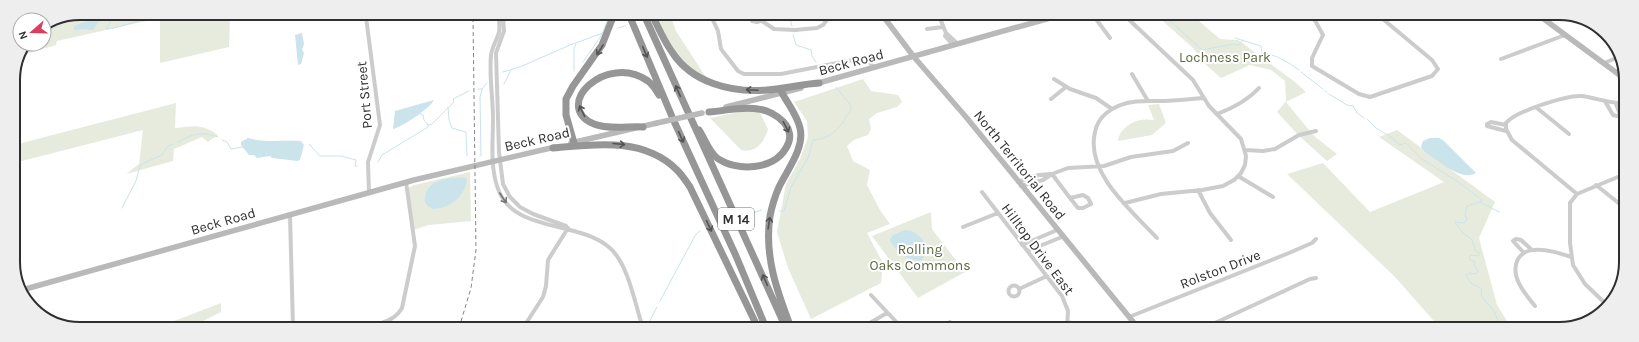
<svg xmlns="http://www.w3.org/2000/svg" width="1639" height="342" font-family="Karla,sans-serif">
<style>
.green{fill:#e7ebde;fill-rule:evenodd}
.water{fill:#cbe3ea}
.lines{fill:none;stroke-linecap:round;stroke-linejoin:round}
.stream{stroke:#cbe3ea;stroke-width:1}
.street{stroke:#ccc;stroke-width:4}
.secondary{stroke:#b9b9b9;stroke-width:5.5}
.highway{stroke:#969696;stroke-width:7}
.rail{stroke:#848484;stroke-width:1;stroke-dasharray:4 3;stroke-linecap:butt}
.secondary-bridge{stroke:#b9b9b9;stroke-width:5.5}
.oneway{stroke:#535353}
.oneway2{stroke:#767676}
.labels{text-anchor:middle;stroke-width:4;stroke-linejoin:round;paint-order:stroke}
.shield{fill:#fff;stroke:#6d6d6d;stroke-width:1}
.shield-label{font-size:13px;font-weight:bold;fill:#2f2f2f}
.park-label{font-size:14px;fill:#59683f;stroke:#fff}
.street-label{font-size:14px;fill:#2f2f2f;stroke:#fff}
.rim{fill:none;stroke:#2f2f2f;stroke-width:2}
</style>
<rect width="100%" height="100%" fill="#fff"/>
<!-- green -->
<path class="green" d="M1156 15H1192L1220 39 1238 40 1295 82 1306 92 1286 102 1314 136 1337 154 1327 161 1298 135 1277 112 1286 101 1285 81 1271 70 1250 65 1221 78 1204 63 1193 48Z
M655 17H671L676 31 709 82 675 58Z
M55 18H230L229 47 160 63V18L57 41 56 45 23 55 28 44H44V25Z
M863 79 871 91 898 95 902 102 897 107 877 113 869 119 871 129 868 135 854 140 847 146 853 161 870 170 867 185 880 210 890 224 867 233 883 263 881 283 811 319 788 268 777 232 786 184 800 159 808 137 807 121 794 102Z
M176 103 175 128C194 126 201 123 218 135L208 142 202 137 174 149 173 161 126 174 139 164 143 130 14 163V145Z
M1159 104 1166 123 1152 135 1118 141C1119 130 1130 122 1141 120 1145 119 1150 120 1154 120L1148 105Z
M744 111H754L760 113 768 129C765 141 756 154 741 150L710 118Z
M1397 130 1495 202 1479 238 1497 305 1512 329H1441L1395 277 1287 174 1323 163 1370 212 1444 182 1379 137Z
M470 172 471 221 429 225 413 230 407 189 414 185ZM465 177C459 190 458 205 442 206L434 183 439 181Z
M931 212 932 229 965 272 918 298 872 236Z
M221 303V312C199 323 193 328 168 328L169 323Z"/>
<!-- water -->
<path class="water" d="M95 18H101L93 30 83 29 74 30V26Z
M302 33 304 44 302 50 304 53 301 64 298 65 295 35Z
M434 100C429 109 402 127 393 129L395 111Z
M248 138C265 143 283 140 301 141L304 145 300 160 297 161 272 158 270 156 257 158 254 155H249L241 145V142Z
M1430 138H1439L1444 141 1476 173C1461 182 1438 160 1425 152L1421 147 1423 141Z
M465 177 467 180C464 198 450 208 433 209 427 206 424 203 425 197 428 178 450 178 465 177Z
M905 230C916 230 924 239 928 249L922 260C911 264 894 250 890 240L893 235Z"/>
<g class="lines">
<!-- stream -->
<path class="stream" d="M1164 15 1202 50 1234 44 1239 45 1243 40
M789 16 792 26
M113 18 106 29C121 28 134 21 149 18
M618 28 625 26
M793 35 796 45 811 50 812 56 816 62
M44 37 52 28 74 18
M1235 38 1261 46 1262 53C1275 54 1288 62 1299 70
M27 46 31 44
M583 62 601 36 609 17
M574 71V49L576 44
M503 72 520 67 570 45 603 33
M1301 72 1323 89
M504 84 511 70
M478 89H482
M1325 91 1327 92
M1329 94 1347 105 1353 106 1357 113 1364 118
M448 107 449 120 452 128 466 132 467 156
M418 113 423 115 424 120 428 125
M1367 119 1376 128 1391 137 1400 145 1406 143 1422 159 1458 182 1482 200 1481 201
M222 140 227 142 231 149 243 147
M178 142C192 134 202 131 218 137
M309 144 320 156H341L356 160 355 166H357
M481 156 480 97 482 89 487 83
M378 162 382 155 428 127V125L432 124 454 102 453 99 469 91
M1480 202 1467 206 1465 215 1467 220 1464 223 1455 222 1462 232 1472 240 1475 250 1480 254 1478 256 1471 255 1469 257 1470 260 1475 262 1474 265 1478 271 1476 274 1470 273 1466 275 1471 283 1482 289 1481 296 1494 311 1500 326H1505L1506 329
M1480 202 1499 212
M122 208 136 181 140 165 162 155 168 146 173 144
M779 211H784L791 187 808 158 813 140C823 140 834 134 840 126 845 121 845 116 851 111V106L836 87
M746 215 762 210
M660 301 696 234 700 231
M646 328 657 307"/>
<!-- street -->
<path class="street" d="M1093 15 1110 38
M1124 15 1193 80 1209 106 1241 139 1246 156 1245 165 1241 173 1234 180 1223 186 1202 190 1161 194 1125 203
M1312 15 1323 35 1312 58V66L1359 94 1370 97 1432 76 1438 69 1432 60 1378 15
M711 16 718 31 721 49 738 71 744 74H781L863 58 868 60 874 68
M752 16V21L757 22 763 20V16
M939 16 946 33 945 36 953 45
M1442 16 1447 15
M366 17 380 125 368 162 369 193
M499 17C499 22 500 27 499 32 497 40 492 47 491 55 489 76 493 98 493 119 493 141 490 164 497 186 511 234 579 219 611 249 629 266 635 305 643 328
M503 17 504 31 496 53 499 152 503 184 510 197 520 207 533 214 566 226
M762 21 774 29 795 30 817 28 823 25 830 16
M927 29 943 27
M946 33 958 44
M1501 59 1565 35
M1604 63 1619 57
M1132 74 1148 101
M1054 79 1070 89 1096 98 1112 109
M1051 99 1066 87
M1606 103 1613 115 1621 117 1616 104
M1537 108 1569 134
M1217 114C1233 108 1247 101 1259 88
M1506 125 1491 122 1487 124V126L1506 131
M1245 150 1263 151 1275 149 1299 135 1316 131
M1052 174 1070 198
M1238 176 1273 197
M1018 182 1039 175 1051 174
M1596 185 1621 205
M1021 186 1043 180 1052 174 1068 168 1104 166 1131 157 1173 151 1188 143
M1198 190 1210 213 1231 240
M982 192 1062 296 1068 311 1067 328
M1577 194 1512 140 1506 129V123C1516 111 1567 95 1582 96 1597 98 1610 104 1625 103
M1083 195 1088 198 1091 204 1083 208H1078L1070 198Z
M290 215 293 328
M963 227 998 213
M1157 238C1132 211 1085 173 1095 132 1098 116 1112 107 1127 103 1138 100 1149 101 1160 101 1175 101 1189 99 1203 98
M1022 245 1057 230
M1027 251 1062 237
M1524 253 1513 241 1516 239 1521 240 1532 250
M1008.5 291a5.5 5.5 0 1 1 11 0a5.5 5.5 0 1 1-11 0Z
M1019 289 1047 276
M871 295 902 328
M1607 305 1585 284 1573 265 1570 243V203L1577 194 1625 174
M1535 306C1525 294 1509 275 1518 259 1522 253 1528 250 1534 250 1547 249 1559 253 1571 257
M1129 317 1289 253 1312 243 1316 239
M1068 322 1090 329
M364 328C378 324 394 322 402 308L415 246 406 182
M523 328 543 297 546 286 548 260 568 228
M861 328 887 313
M940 328 950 322
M1202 329 1310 279 1316 278
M1395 329 1406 323"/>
<!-- secondary -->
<path class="secondary" d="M1537 14 1625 79
M883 16 914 57 966 117 1139 329
M815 84 1057 16
M726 107 801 88
M571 143 657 123
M22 290 414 180 555 147"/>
<!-- highway -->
<path class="highway" d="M630 17 673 119 736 256 766 328
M645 17 786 328
M653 17C659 29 664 41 672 52 692 83 732 93 767 90 785 89 801 84 819 83
M782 93C788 104 797 115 800 128 805 148 787 170 779 187 775 196 772 206 770 216 764 256 777 291 791 328
M643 127C628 126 609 130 594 124 551 106 606 52 648 81 652 84 656 90 659 95
M699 130C705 139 709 152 717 158 736 172 774 170 786 148 799 128 775 111 758 109 742 106 725 111 709 112
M574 143 566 115V99L573 86 602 45 613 17
M553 148C595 144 644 137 677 170 682 175 686 181 690 187L758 328"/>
<!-- rail -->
<path class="rail" d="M459 328 471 288 476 250 473 17"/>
<!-- secondary-bridge -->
<path class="secondary-bridge" d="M657 123 702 113"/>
</g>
<!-- one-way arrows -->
<defs><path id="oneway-shaft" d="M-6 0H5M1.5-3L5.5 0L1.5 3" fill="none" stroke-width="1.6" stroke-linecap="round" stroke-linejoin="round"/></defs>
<g class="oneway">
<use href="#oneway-shaft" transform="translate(600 50) rotate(122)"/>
<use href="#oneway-shaft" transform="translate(645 52) rotate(67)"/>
<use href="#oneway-shaft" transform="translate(752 90) rotate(-177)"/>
<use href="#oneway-shaft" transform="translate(678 91) rotate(-114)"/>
<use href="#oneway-shaft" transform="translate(582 111) rotate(-116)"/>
<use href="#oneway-shaft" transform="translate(786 127) rotate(63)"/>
<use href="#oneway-shaft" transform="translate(681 137) rotate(66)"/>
<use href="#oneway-shaft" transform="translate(619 144) rotate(5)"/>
<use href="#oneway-shaft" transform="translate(769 223) rotate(-81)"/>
<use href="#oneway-shaft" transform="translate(709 226) rotate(65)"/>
<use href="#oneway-shaft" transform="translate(765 280) rotate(-114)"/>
</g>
<use class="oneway2" href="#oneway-shaft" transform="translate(503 198) rotate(57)"/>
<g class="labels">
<!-- shield labels -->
<rect class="shield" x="718" y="208" width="36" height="22" rx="3"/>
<g class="shield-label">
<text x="736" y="224">M 14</text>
</g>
<!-- park labels -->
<g class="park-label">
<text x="1225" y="62">Lochness Park</text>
<text x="920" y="254">Rolling<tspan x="920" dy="16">Oaks Commons</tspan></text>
</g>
<!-- street labels -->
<g class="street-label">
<text transform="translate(851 62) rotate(-15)" y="5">Beck Road</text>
<text transform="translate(364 95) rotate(-95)" y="5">Port Street</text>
<text transform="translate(537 139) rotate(-13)" y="5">Beck Road</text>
<text transform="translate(1020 165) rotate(51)" y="5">North Territorial Road</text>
<text transform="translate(223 221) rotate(-16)" y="5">Beck Road</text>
<text transform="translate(1038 249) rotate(53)" y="5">Hilltop Drive East</text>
<text transform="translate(1220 269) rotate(-21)" y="5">Rolston Drive</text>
</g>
</g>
<!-- crop -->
<path d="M0 0H1639V342H0ZM80 20H1559A60 60 0 0 1 1619 80V262A60 60 0 0 1 1559 322H80A60 60 0 0 1 20 262V80A60 60 0 0 1 80 20Z" fill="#eee" fill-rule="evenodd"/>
<path class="rim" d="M80 20H1559A60 60 0 0 1 1619 80V262A60 60 0 0 1 1559 322H80A60 60 0 0 1 20 262V80A60 60 0 0 1 80 20Z"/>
<!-- north arrow -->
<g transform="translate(32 32) rotate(250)"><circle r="19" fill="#ffffff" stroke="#acacac"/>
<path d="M0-3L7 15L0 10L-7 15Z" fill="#db3c60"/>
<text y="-6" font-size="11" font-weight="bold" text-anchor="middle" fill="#2f2f2f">N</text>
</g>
</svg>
